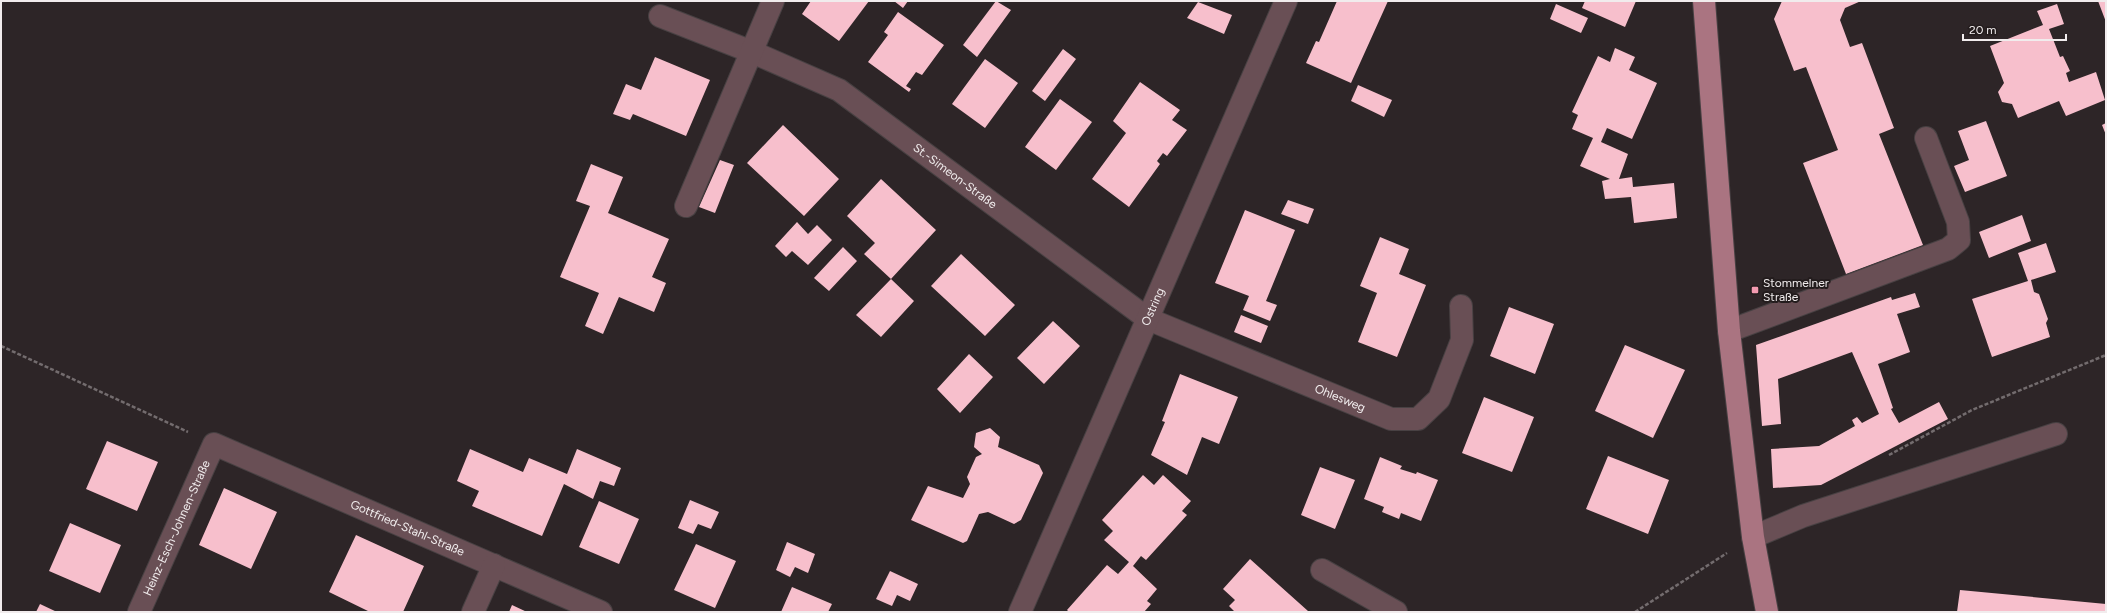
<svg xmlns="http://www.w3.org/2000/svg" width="2107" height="613" font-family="Figtree,sans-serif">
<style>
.building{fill:#f7bfcc}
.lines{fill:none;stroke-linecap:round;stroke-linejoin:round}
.minor-casing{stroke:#484143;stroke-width:24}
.major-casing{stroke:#484143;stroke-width:24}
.path{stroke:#736c6e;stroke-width:2.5;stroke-dasharray:4 2;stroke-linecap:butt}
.minor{stroke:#694f55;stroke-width:22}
.major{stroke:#aa7481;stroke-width:22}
.poi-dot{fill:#f29ab0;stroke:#231c1d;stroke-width:1.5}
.labels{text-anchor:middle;stroke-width:4;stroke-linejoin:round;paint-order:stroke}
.street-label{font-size:12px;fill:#f1eced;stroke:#231c1d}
.poi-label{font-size:12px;fill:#f1eced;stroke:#231c1d;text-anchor:start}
</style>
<rect width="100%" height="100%" fill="#2d2527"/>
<!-- building -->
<path class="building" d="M811 1H869L839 41 802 14Z
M894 1H908L903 8Z
M996 1 1011 10 977 57 963 45Z
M1337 1H1388L1351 83 1306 63 1316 41 1319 42Z
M1585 1H1636L1625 27 1582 8Z
M1782 1H1861L1845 8 1840 20 1850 47 1862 43 1894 128 1879 134 1923 245 1846 274 1803 163 1838 150 1806 67 1794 71 1774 19Z
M2098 1H2106V22Z
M1198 2 1232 15 1224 34 1187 18Z
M1556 4 1588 18 1581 33 1550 19Z
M2057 4 2064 24 2049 29 2060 57 2063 56 2070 71 2066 73 2069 82 2096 72 2105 100 2066 116 2059 101 2018 118 2012 104 2002 102 1998 92 2004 83 1990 46 2043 25 2037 11Z
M898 12 944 45 922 75 916 72 906 86 911 89 909 92 868 62 888 35 884 32Z
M1615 48 1635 57 1629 70 1657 83 1632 139 1607 128 1601 142 1628 154 1619 179 1632 177 1633 187 1674 183 1677 218 1634 223 1631 197 1605 199 1602 181 1610 179 1580 166 1593 138 1572 129 1578 115 1572 112 1598 56 1610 62Z
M1063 49 1076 59 1045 101 1032 91Z
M655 57 710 80 686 136 633 114 630 120 613 114 626 84 641 90Z
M985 59 1018 83 985 128 952 104Z
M1140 82 1180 110 1172 120 1187 130 1167 156 1163 153 1157 161 1160 164 1129 207 1092 179 1126 133 1113 121Z
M1358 85 1392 100 1384 117 1351 101Z
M1060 99 1092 122 1056 170 1025 147Z
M1986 121 2007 176 1965 192 1954 166 1969 160 1958 131Z
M2106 123V135L2102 125Z
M783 125 839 179 804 216 747 163Z
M720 160 734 165 715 213 699 207Z
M591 164 623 177 608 213 669 239 652 277 666 283 654 312 619 297 603 334 585 326 599 293 560 277 590 206 576 201Z
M881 179 936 230 891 279 914 301 881 337 856 315 891 279 864 254 875 243 847 216Z
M1288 200 1314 209 1308 224 1281 214Z
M1245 210 1295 230 1266 301 1277 305 1270 321 1243 310 1249 296 1215 283Z
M2022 215 2031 241 1989 258 1979 232Z
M797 222 808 234 817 225 832 240 808 265 792 251 786 257 775 246Z
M1380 237 1409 249 1399 274 1426 285 1397 357 1358 342 1377 293 1360 286Z
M2046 243 2056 272 2031 280 2034 292 2039 294 2048 319 2046 323 2050 337 1992 357 1972 299 2028 281 2018 253Z
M843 247 857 261 829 291 814 278Z
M961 254 1015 305 985 336 931 286Z
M1915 293 1920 307 1897 314 1910 352 1878 364 1893 408 1891 409 1899 423 1939 402 1948 419 1821 485 1773 488 1771 449 1819 446 1855 426 1852 420 1857 417 1862 423 1879 414 1852 352 1778 379 1781 424 1762 426 1756 345 1891 297 1892 300Z
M1509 307 1554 324 1535 374 1490 356Z
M1241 315 1268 326 1261 343 1234 332Z
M1053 321 1080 346 1044 384 1017 358Z
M1625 345 1685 370 1653 438 1595 411Z
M969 354 993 377 960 413 937 389Z
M1180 374 1238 397 1219 444 1202 437 1187 475 1151 455 1165 422 1162 421Z
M1484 397 1534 417 1512 472 1462 453Z
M990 428 1000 437 998 447 1039 465 1043 473 1021 520 1014 524 988 512 979 514 967 541 963 543 911 520 928 486 963 498 970 484 967 477 976 457 982 454 974 447 976 433Z
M107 441 158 462 137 511 86 489Z
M470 449 523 472 529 458 567 474 577 449 621 468 614 486 600 481 593 499 564 484 542 536 472 506 479 491 457 481Z
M1608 456 1669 480 1648 534 1586 509Z
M1380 457 1402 466 1400 469 1416 474 1417 472 1438 480 1421 521 1401 513 1399 519 1382 512 1384 507 1364 499Z
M1320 467 1355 480 1335 529 1301 515Z
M1143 475 1154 485 1163 475 1191 501 1182 511 1187 515 1146 560 1141 556 1133 566 1157 589 1147 601 1151 604 1144 612H1069L1067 610 1107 565 1118 574 1129 562 1104 540 1113 531 1102 520Z
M224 488 277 512 251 569 199 545Z
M690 500 719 512 711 529 698 524 693 534 678 528Z
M599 501 639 519 619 564 579 547Z
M70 523 121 545 100 593 49 571Z
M356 535 424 566 403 612H370L329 592Z
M787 542 815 554 808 573 795 567 790 577 776 570Z
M696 544 736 561 715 608 674 590Z
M1250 559 1308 611 1307 612H1235L1229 606 1235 600 1223 589Z
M890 571 918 584 910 601 897 595 892 606 876 599Z
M792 587 832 604 828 612H781Z
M1960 590 2106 604V612H1957Z
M40 604 57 612H36Z
M512 605 527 612H509Z"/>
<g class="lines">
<defs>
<g id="minor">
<path id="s1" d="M660 16 752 52 839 90 1148 319 1391 419H1418L1439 399 1462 340 1461 306"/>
<path d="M686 206 773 1"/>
<path d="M1729 331 1948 249 1959 240 1958 222 1926 138"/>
<path d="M1753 537 1803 516 2056 434"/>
<path d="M1322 570 1396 612"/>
<path id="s2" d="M139 612 214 444 601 612"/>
<path d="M473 612 494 565"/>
<path id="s3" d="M1020 612 1286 1"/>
</g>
<path id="major" d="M1704 1 1729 331 1753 537 1767 612"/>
</defs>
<!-- minor casing -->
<use href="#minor" class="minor-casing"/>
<!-- major casing -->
<use href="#major" class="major-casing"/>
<!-- path -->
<path class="path" d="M1 346 188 432
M1889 455 1972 410 2106 355
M1635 612 1727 553"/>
<!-- minor -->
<use href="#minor" class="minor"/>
<!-- major -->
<use href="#major" class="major"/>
</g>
<!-- markers -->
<rect class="poi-dot" x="1751" y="286" width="8" height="8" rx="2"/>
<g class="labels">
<!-- street labels -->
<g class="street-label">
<text dy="4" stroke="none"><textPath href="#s1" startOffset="338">St.-Simeon-Straße</textPath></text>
<text dy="4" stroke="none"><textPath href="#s3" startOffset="333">Ostring</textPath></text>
<text dy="4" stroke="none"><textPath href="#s1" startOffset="786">Ohlesweg</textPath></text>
<text dy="4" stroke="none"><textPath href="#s2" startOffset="92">Heinz-Esch-Johnen-Straße</textPath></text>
<text dy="4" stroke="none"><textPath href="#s2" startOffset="395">Gottfried-Stahl-Straße</textPath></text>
</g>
<!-- poi labels -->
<g class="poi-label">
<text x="1763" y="287">Stommelner<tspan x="1763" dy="14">Straße</tspan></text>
</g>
</g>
<!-- border -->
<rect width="2107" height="613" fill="none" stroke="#f1eced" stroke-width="4"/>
<!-- scale -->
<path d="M1963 34v6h103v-6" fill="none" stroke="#f1eced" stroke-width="2"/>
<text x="1969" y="34" font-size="12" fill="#f1eced" stroke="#231c1d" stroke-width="3" paint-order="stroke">20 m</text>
</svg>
